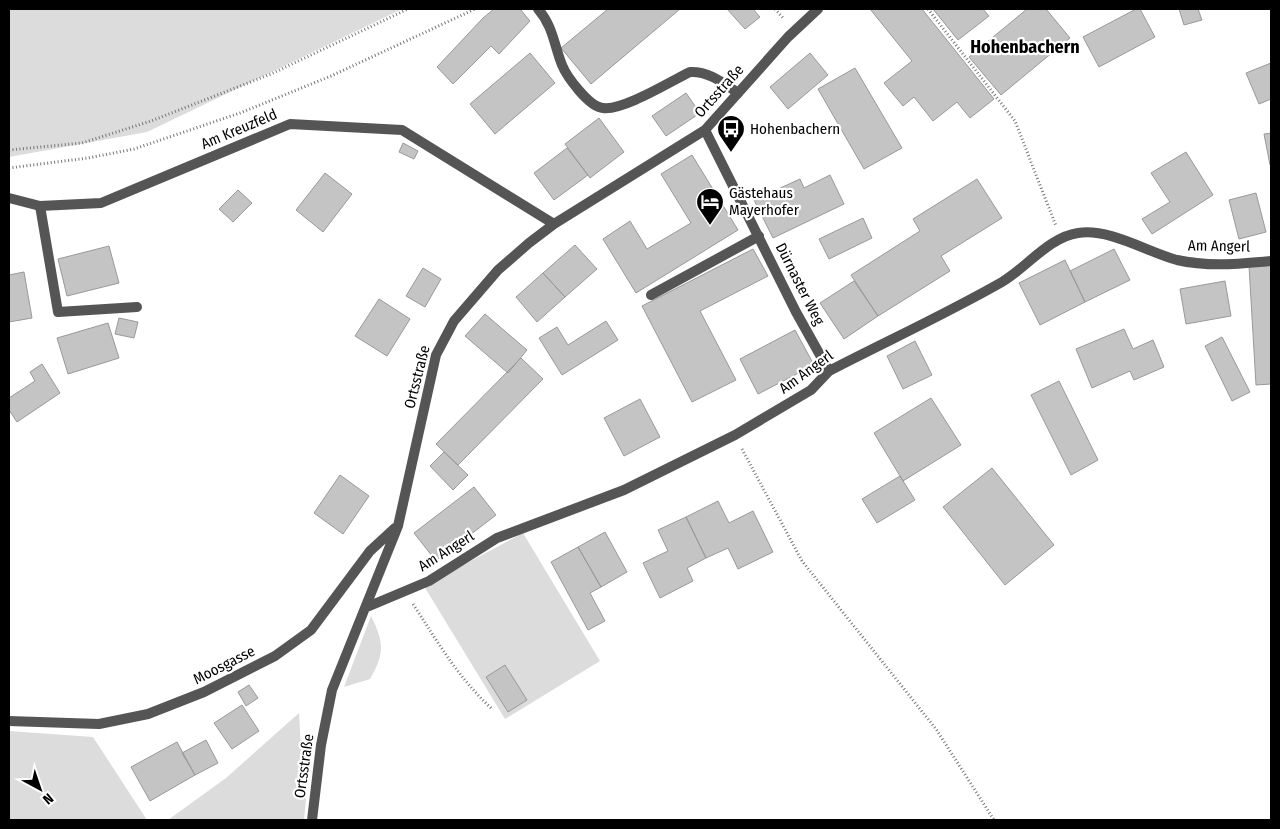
<svg xmlns="http://www.w3.org/2000/svg" width="1280" height="829" font-family="'Fira Sans Condensed',sans-serif">
<style>
.green{fill:#dcdcdc}
.building{fill:#c4c4c4;stroke:#999}
.lines{fill:none;stroke-linecap:round;stroke-linejoin:round}
.path{stroke:#777;stroke-width:3;stroke-dasharray:1 2.5;stroke-linecap:butt}
.lane{stroke:#555;stroke-width:10}
.street{stroke:#555;stroke-width:10}
.labels{text-anchor:middle;stroke-width:4.5;stroke-linejoin:round;paint-order:stroke}
.street-label{font-size:15px;fill:#000;stroke:#fff}
.poi-label{font-size:15px;fill:#000;stroke:#fff;text-anchor:start}
.quarter-label{font-size:18px;font-weight:bold;fill:#000;stroke:#fff}
</style>
<rect width="100%" height="100%" fill="#fff"/>
<!-- green -->
<path class="green" d="M9 9H402L147 132 9 157Z
M523 533 600 661 505 719 424 586Z
M371 616C384 642 385 653 370 679L344 687Z
M299 713 301 748 311 749 304 820H168L226 778Z
M9 731 93 737 147 820H9Z"/>
<!-- building -->
<path class="building" d="M494 9H520L530 21 499 54 491 46 453 84 437 67 483 18Z
M608 9H680L591 84 561 48Z
M727 9H753L760 17 745 29Z
M870 9H922L994 99 970 118 957 102 933 121 914 97 903 106 884 83 912 61Z
M933 9H983L989 16 958 40Z
M1027 9H1046L1070 38 1001 95 969 57Z
M1136 9H1140L1155 37 1099 67 1083 37Z
M1179 9H1198L1202 20 1184 25Z
M530 53 555 83 495 134 470 104Z
M810 53 828 75 788 109 770 87Z
M1271 63V99L1259 104 1246 73Z
M855 68 902 148 864 169 818 89Z
M686 93 700 113 666 136 652 116Z
M599 118 624 152 590 178 565 144Z
M1271 133V165H1270L1264 134Z
M403 143 418 151 414 159 399 152Z
M567 148 588 175 554 200 534 173Z
M1186 152 1213 195 1152 234 1142 219 1170 202 1151 173Z
M692 155 738 230 636 293 603 239 630 221 647 249 691 223 661 174Z
M325 173 352 194 323 232 296 210Z
M830 175 844 204 773 238 754 200 800 179 804 188Z
M977 179 1002 218 941 256 950 271 878 316 851 275 920 231 913 219Z
M238 190 252 203 233 222 219 209Z
M1256 193 1266 232 1239 239 1229 200Z
M863 218 872 238 829 259 819 239Z
M575 245 597 269 565 297 543 273Z
M109 246 119 283 67 296 58 259Z
M753 249 768 276 700 311 736 380 692 402 642 306Z
M1114 249 1130 280 1085 302 1070 271Z
M1065 260 1085 302 1040 325 1019 283Z
M1271 265V384L1256 385 1249 266Z
M423 268 441 279 425 307 406 296Z
M24 272 32 318 9 322V275Z
M543 273 565 297 537 322 516 297Z
M854 281 878 316 844 339 820 303Z
M1225 281 1231 316 1186 324 1180 289Z
M379 299 410 319 387 356 355 336Z
M485 314 527 350 508 373 465 336Z
M119 318 138 322 134 338 115 334Z
M606 321 618 340 562 375 539 338 557 327 568 345Z
M108 323 119 358 68 374 57 338Z
M1124 329 1133 349 1153 340 1164 367 1134 380 1130 371 1092 388 1076 349Z
M795 330 814 365 758 394 740 359Z
M1222 337 1250 392 1232 401 1205 346Z
M915 341 932 375 903 389 887 356Z
M521 358 543 379 458 465 436 444Z
M42 364 60 393 17 422 9 410V398L35 381 30 372Z
M1059 381 1098 460 1071 475 1031 395Z
M931 398 961 445 903 481 874 433Z
M640 399 660 437 624 456 604 418Z
M444 452 468 475 453 490 430 466Z
M992 468 1054 545 1005 585 943 507Z
M340 475 369 496 343 534 314 513Z
M900 476 915 500 877 523 862 499Z
M474 487 496 515 436 561 414 533Z
M718 501 729 523 753 511 773 552 738 569 728 548 706 558 686 517Z
M686 517 706 558 687 568 693 581 660 598 643 563 668 551 658 530Z
M605 532 627 572 601 587 578 547Z
M578 547 601 587 590 593 605 621 588 630 551 562Z
M505 665 527 700 508 712 486 677Z
M249 685 258 698 246 706 238 692Z
M242 705 259 731 232 749 214 723Z
M206 740 218 763 195 775 182 753Z
M177 742 195 775 150 801 131 767Z"/>
<g class="lines">
<!-- path -->
<path class="path" d="M775 9 784 19
M928 9 1015 121 1056 226
M9 150 82 143 151 121 271 74 408 9
M9 168 88 158 134 149 240 113 331 76 475 9
M742 449 802 561 936 729 994 820
M413 604C439 644 457 676 492 709"/>
<!-- lane -->
<path class="lane" d="M538 9C553 26 554 45 562 65 567 77 589 107 603 108 623 111 671 81 690 72 709 71 723 83 738 93
M40 206 58 312 137 307
M651 295 759 236"/>
<!-- street -->
<path class="street" d="M705 130 796 312 829 371
M9 198 40 206 101 203 290 124 402 130 554 224
M367 607 429 581 497 538 624 490 735 435 811 390 829 371C887 341 946 314 1002 282 1026 268 1049 237 1078 233 1110 228 1147 252 1177 260 1208 267 1240 264 1271 261
M9 721 99 724 148 714 204 692 275 656 311 630 370 551 395 528
M312 820 321 745 332 690 398 526 436 355 454 321 498 270 529 243 554 224 705 130 788 37 818 9"/>
</g>
<!-- icons -->
<defs>
<symbol id="bus-pin" viewBox="-11 -11 22 30"><path d="M0 17L-7.5 6A9.5 9.5 0 1 1 7.5 6Z" fill="#000" stroke="#fff"/><path d="M-5-6H5V4H4V6H2V4H-2V6H-4V4H-5ZM-3.5-4V0h7V-4ZM-3.5 1.2v1.5H-2V1.2ZM2 1.2v1.5H3.5V1.2Z" fill="#fff"/></symbol>
<symbol id="hotel-pin" viewBox="-11 -11 22 30"><path d="M0 17L-7.5 6A9.5 9.5 0 1 1 7.5 6Z" fill="#000" stroke="#fff"/><path d="M-6-4.5h1.5V1H6V5H4.5V3h-9V5H-6ZM-4 0a1.8 1.8 0 1 1 3.6 0ZM.5 0V-2.5h3Q6-2.5 6 0Z" fill="#fff"/></symbol>
</defs>
<g fill-rule="evenodd">
<use href="#bus-pin" x="715" y="113" width="32" height="43"/>
<use href="#hotel-pin" x="694" y="186" width="32" height="43"/>
</g>
<g class="labels">
<!-- street labels -->
<g class="street-label">
<text transform="translate(719 91) rotate(-48)" y="5">Ortsstraße</text>
<text transform="translate(239 129) rotate(-23)" y="5">Am Kreuzfeld</text>
<text transform="translate(1219 246) rotate(1)" y="5">Am Angerl</text>
<text transform="translate(800 284) rotate(63)" y="5">Dürnaster Weg</text>
<text transform="translate(806 372) rotate(-36)" y="5">Am Angerl</text>
<text transform="translate(417 377) rotate(-76)" y="5">Ortsstraße</text>
<text transform="translate(446 551) rotate(-32)" y="5">Am Angerl</text>
<text transform="translate(224 665) rotate(-27)" y="5">Moosgasse</text>
<text transform="translate(304 766) rotate(-82)" y="5">Ortsstraße</text>
</g>
<!-- poi labels -->
<g class="poi-label">
<text x="750" y="134">Hohenbachern</text>
<text x="729" y="198">Gästehaus<tspan x="729" dy="17">Mayerhofer</tspan></text>
</g>
<!-- quarter labels -->
<g class="quarter-label">
<text x="1025" y="53">Hohenbachern</text>
</g>
</g>
<!-- border -->
<rect width="1280" height="829" fill="none" stroke="#000000" stroke-width="20"/>
<!-- north arrow -->
<g transform="translate(40 789) rotate(140)" stroke="#ffffff" stroke-width="4" paint-order="stroke">
<path d="M0-4L9 19L0 12L-9 19Z" fill="#000000"/>
<text y="-8" font-size="14" font-weight="bold" text-anchor="middle" fill="#000000">N</text>
</g>
</svg>
